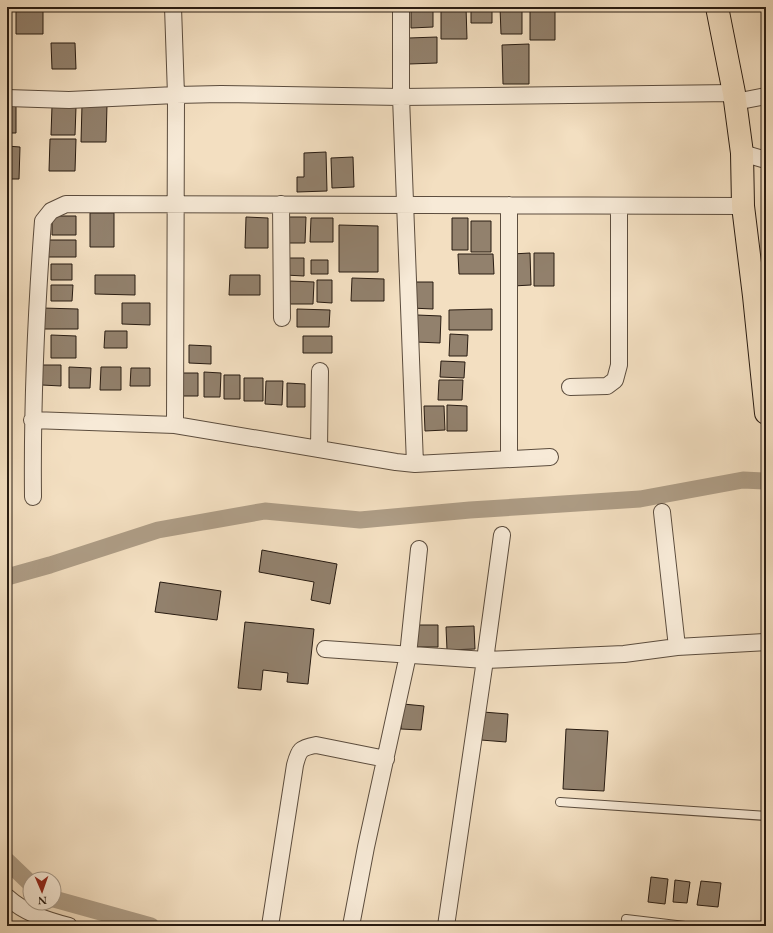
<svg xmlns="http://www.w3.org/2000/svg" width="773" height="933" font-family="'EB Garamond',serif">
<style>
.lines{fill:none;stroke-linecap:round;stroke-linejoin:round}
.canal{stroke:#ae9d86;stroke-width:17}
.building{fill:#92816d;stroke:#291c12}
.service-casing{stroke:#5c4d3e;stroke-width:10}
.minor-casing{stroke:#5c4d3e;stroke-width:18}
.primary-casing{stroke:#291c12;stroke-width:24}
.service{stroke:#f7ead7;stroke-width:8}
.minor{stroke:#f7ead7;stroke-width:16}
.primary{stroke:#f3dfc1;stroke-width:22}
</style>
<rect width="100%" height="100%" fill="#f3dfc1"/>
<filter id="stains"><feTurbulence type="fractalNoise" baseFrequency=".005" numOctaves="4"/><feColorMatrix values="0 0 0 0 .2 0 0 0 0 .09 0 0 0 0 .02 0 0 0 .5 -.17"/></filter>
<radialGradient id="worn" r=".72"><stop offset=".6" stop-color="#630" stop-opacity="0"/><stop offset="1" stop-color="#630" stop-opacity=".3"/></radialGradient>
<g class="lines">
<!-- canal -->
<path class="canal" d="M7 577 50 565 158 530 265 511 360 520 470 510 640 499 743 480 766 481
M7 861 30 883
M54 899 151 926"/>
</g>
<!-- building -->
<path class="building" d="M16 7H43V34H16Z
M411 7H433V27L411 28Z
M441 7H466L467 39H441Z
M471 7H492V23H471Z
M500 7H522V34H501Z
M530 7H555V40H530Z
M437 37V63L409 64V38Z
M51 43H75L76 69H52Z
M529 44V84H503L502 45Z
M7 104H16V133H7Z
M82 105H107L106 142H81Z
M52 106 76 107 75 135H51Z
M50 139H76L75 171H49Z
M7 146 20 147 19 179H7Z
M326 152 327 191 297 192V177H304V153Z
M353 157 354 187 332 188 331 158Z
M90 213H114V247H90Z
M52 216H76V235H52Z
M246 217 268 218V248H245Z
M284 217H306L305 243H284Z
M311 218H333V242H310Z
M452 218H468V250H452Z
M471 221H491V252H471Z
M339 225 378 226V272H339Z
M48 240H76V257H47Z
M530 253 531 285 513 286 512 254Z
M534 253H554V286H534Z
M458 254H493L494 274H459Z
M286 258H304V276L285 275Z
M311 260H328V274H311Z
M51 264H72V280H51Z
M95 275H135V295L95 294Z
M230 275H260V295H229Z
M352 278 384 279V301H351Z
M317 280H332V303L317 302Z
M290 281 314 282 313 304H290Z
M412 282H433V309L411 308Z
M51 285H73L72 301H51Z
M122 303H150V325L122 324Z
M42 308 78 309V329H42Z
M297 309 330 310 329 327H297Z
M492 309V330H449V310Z
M417 315 441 316 440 343 416 342Z
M105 331H127V348H104Z
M450 334 468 335 467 356H449Z
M51 335 76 336V358H51Z
M303 336H332V353H303Z
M189 345 211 346V364L189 363Z
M441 361 465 362 464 378 440 377Z
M42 365H61V386L42 385Z
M69 367 91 368 90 388H69Z
M101 367H121V390H100Z
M131 368H150V386H130Z
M204 372 221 373 220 397H204Z
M181 373H198V396H181Z
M224 375H240V399H224Z
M244 378H263V401H244Z
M439 380H463L462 400H438Z
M266 381H283L282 405 265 404Z
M287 383 305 384V407H287Z
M447 405 467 406V431H447Z
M424 406H444L445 430 425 431Z
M262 550 337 564 330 604 311 600 314 582 259 572Z
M160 582 221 591 217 620 155 612Z
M245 622 314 629 308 684 287 682 288 673 263 670 261 690 238 688Z
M414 625H438V647H414Z
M474 626 475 649 447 650 446 627Z
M403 704 424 706 421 730 401 729Z
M483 712 508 714 506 742 481 740Z
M566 729 608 731 604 791 563 789Z
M651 877 668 879 665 904 648 902Z
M675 880 690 882 687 903 673 902Z
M701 881 721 883 718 907 697 905Z"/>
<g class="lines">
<defs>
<path id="service" d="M560 802 766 816
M626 919 685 926"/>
<path id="minor" d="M173 7 176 95 175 425
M401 7V97L415 464
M7 98 69 100 176 95 221 94 401 97 734 93
M735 102 766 96
M742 153 766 160
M281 204 282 318
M570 387 607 386 615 380 619 365V206
M32 420 175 425 396 462 415 464 550 457
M319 449 320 371
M509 459V205
M33 497C32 405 36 313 43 221L51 211 66 204 743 206
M662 512 677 647
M325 649 485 660 502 535
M7 897C25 913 46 920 69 926
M270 926 295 765C299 750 300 748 316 745L386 759
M351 926 366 847 408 655 419 549
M446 926 485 660 624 654 677 647 766 642"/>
<path id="primary" d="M717 7 734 93 742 153 743 206 754 296 766 413"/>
</defs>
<!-- service casing -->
<use href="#service" class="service-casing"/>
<!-- minor casing -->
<use href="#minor" class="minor-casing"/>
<!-- primary casing -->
<use href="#primary" class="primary-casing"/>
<!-- service -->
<use href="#service" class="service"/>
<!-- minor -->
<use href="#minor" class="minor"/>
<!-- primary -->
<use href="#primary" class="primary"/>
</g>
<!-- margin -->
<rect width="773" height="933" fill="none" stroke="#f3dfc1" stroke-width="24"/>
<rect x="8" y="8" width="757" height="917" fill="none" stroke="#291c12" stroke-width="2"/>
<rect x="12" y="12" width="749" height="909" fill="none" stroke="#291c12"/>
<!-- north arrow -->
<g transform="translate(42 891) rotate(178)"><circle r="19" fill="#f7ead7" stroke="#a59888"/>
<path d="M0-3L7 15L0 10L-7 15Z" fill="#8f2418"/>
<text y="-6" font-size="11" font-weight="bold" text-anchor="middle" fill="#291c12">N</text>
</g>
<rect width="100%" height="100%" filter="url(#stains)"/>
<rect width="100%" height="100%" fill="url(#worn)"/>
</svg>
